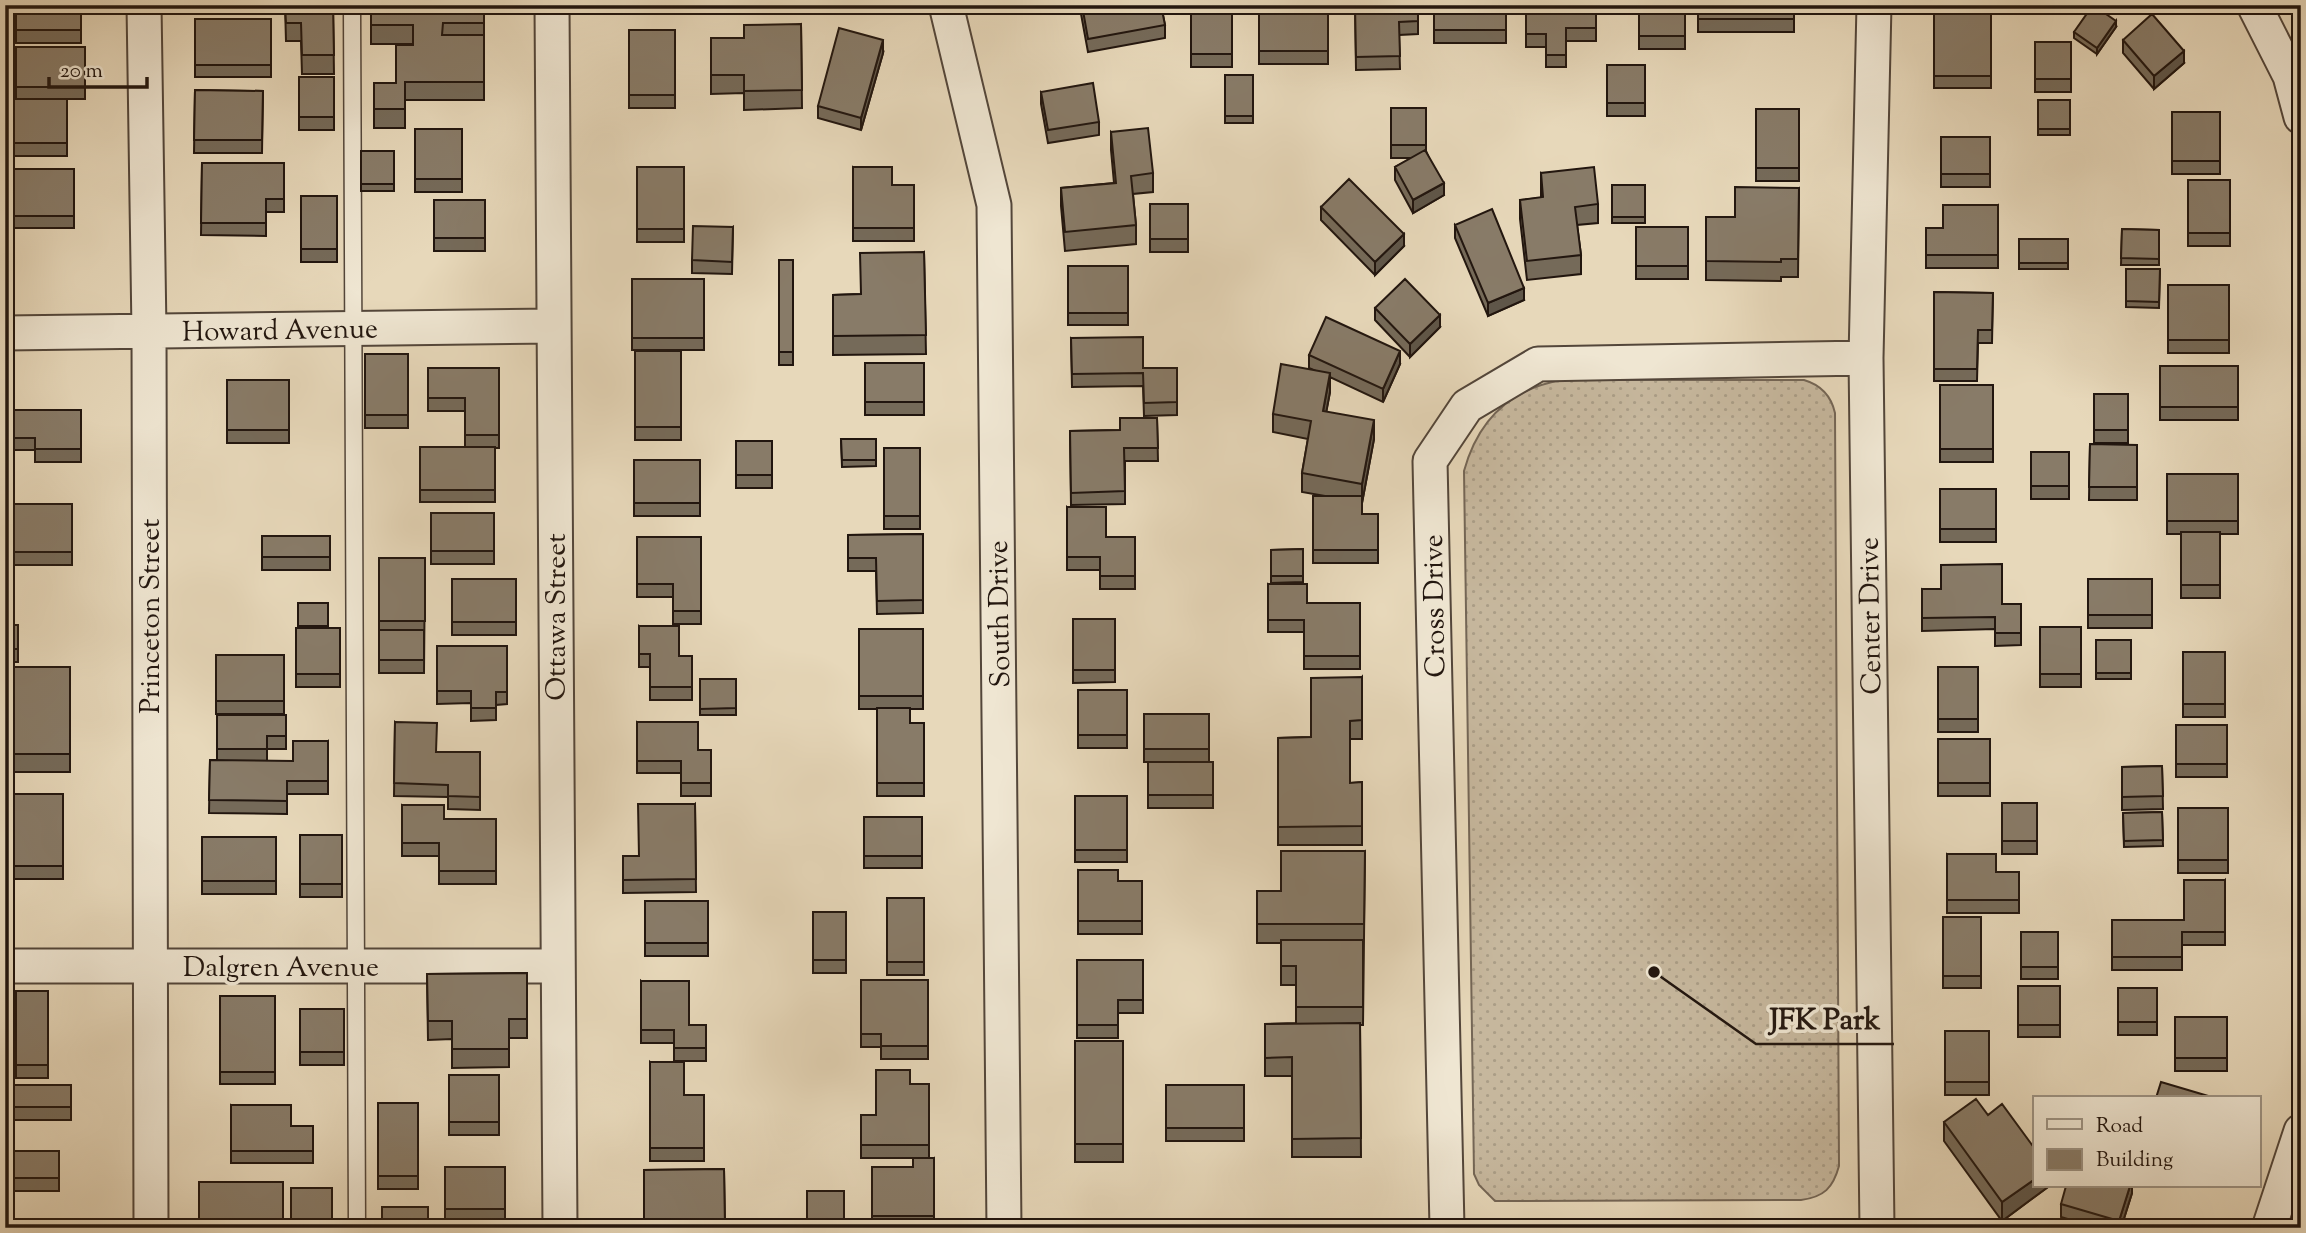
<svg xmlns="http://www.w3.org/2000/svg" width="2306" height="1233" font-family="'Sorts Mill Goudy',serif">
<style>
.grass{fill:url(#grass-dots);stroke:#746656;stroke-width:2}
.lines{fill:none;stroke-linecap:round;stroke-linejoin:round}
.lane-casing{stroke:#53463a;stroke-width:19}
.street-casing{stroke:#53463a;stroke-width:37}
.lane{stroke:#efe6d2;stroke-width:16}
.street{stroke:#efe6d2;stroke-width:33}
.wall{fill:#756a59;stroke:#22160f;stroke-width:2}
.shaded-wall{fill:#5f5649;stroke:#22160f;stroke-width:2}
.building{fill:#887b68;stroke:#22160f;stroke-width:2}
.labels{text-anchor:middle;stroke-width:7;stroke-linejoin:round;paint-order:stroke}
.street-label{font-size:28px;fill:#22160f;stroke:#efe6d2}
.leader{fill:none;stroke:#22160f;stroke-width:2.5}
.callout-dot{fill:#22160f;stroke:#efe6d2;stroke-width:2.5}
.callout-label{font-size:30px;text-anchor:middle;font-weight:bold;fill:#22160f;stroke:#efe6d2;stroke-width:7;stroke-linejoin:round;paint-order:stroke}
</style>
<defs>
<pattern id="grass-dots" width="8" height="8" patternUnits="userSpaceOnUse" patternTransform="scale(1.75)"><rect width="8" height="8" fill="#c6b79d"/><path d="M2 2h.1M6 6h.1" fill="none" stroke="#aa9d86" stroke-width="1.8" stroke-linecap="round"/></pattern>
</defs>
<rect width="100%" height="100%" fill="#e7d8ba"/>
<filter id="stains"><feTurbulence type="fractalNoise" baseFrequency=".00286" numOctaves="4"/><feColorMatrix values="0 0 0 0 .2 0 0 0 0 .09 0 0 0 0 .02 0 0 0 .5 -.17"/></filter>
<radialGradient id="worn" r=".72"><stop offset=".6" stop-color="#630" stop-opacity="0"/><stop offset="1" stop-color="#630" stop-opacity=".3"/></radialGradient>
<!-- grass -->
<path class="grass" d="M1562 380H1804C1821 385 1831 395 1835 413L1839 1166C1833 1188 1824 1197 1801 1200L1495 1201 1479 1185 1474 1174 1464 471C1478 420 1509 389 1562 380Z"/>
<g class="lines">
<defs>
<path id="lane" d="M352 5 357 1228"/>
<path id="street" d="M144 5 149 331 151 1228
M552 5 560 1228
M946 5 994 205 1004 1228
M1874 5 1866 358 1877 1228
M2254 5 2290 76 2301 117
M5 333 554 326
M5 966H557
M1447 1228 1430 461 1467 406 1538 364 1866 358
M2269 1228 2301 1131"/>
</defs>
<!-- lane casing -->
<use href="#lane" class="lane-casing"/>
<!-- street casing -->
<use href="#street" class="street-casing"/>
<!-- lane -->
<use href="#lane" class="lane"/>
<!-- street -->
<use href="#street" class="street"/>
</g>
<!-- wall -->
<path class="wall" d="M16 5H81V43H16Z
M285 5H333L334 74H302L301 41H286Z
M371 5H484V100H405V128H374V83H396L413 44H371Z
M1081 5H1161L1165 25V38L1088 52 1081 14Z
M1191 5H1232V67H1191Z
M1259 5H1328V64H1259Z
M1355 5H1418V34L1399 35 1400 69 1356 70Z
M1434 5H1506V43H1434Z
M1526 5H1596V41H1566V67H1546V47H1526Z
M1639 5H1685V49H1639Z
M1698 5H1794V32H1698Z
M1934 13H1991V88H1934Z
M195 19H271V77H195Z
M801 24 802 108 744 110V93L711 94V38H744Z
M2116 27 2097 54 2074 38V32Z
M629 30H675V108H629Z
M2123 40 2184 63 2154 89 2123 53Z
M2035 42H2071V92H2035Z
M16 47H85V99H16Z
M883 53 861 130 818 118V106Z
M1607 65H1645V116H1607Z
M1225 75H1253V123H1225Z
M299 77H334V130H299Z
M195 90 263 91 262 153H194Z
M1041 92 1099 122V135L1048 143 1041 104Z
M5 99H67V156H5Z
M2038 100H2070V135H2038Z
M1391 108H1426V151L1444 195 1413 213 1395 180V167L1412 158H1391Z
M1756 109H1799V181H1756Z
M2172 112H2220V174H2172Z
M415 129H462V192H415Z
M1111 132 1153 173V192L1133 194 1136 225V244L1065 251 1061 206V188L1114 183 1111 150Z
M1941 137H1990V187H1941Z
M361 151H394V191H361Z
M202 163H284V212H266V236L201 235Z
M637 167H684V242H637Z
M853 167 892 185H914V241H853Z
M8 169H74V228H8Z
M1541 173 1598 204V223L1577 225 1581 255V274L1527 280 1520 219V200L1541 198Z
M2188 180H2230V246H2188Z
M1612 185H1645V223H1612Z
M1799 188 1798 277H1781V281L1706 280V217H1735Z
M301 196H337V262H301Z
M434 200H485V251H434Z
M1150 204H1188V252H1150Z
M1998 205V268H1926V228H1943Z
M1321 207 1404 246 1375 275 1321 220Z
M1455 225 1524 300 1488 316 1455 238Z
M733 227 732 274 692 273V260Z
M1636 227H1688V279H1636Z
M2122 229 2159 230V265H2121Z
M2019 239H2068V269H2019Z
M924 252 926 354 833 355V295L861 294Z
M779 260H793V365H779Z
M1068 266H1128V325H1068Z
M2126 269H2160L2159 308 2126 307Z
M632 279H704V350H632Z
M2168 285H2229V353H2168Z
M1934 292 1993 293 1992 343H1978L1977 381H1934Z
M1375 308 1440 327 1410 357 1375 320Z
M1071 338 1143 368H1177V415L1144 416 1143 386 1072 387Z
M635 351H681V440H635Z
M365 354H408V428H365Z
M1309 355 1400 364 1383 402 1330 377V392L1326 412 1374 439 1362 503V514H1378V563H1313V496H1325L1302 492V473L1308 439 1273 432V414L1316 371 1309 368Z
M865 363H924V415H865Z
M2160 366H2238V420H2160Z
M428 368H499V448H495V502H420V447H465V411H428Z
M227 380H289V443H227Z
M1940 385H1993V462H1940Z
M2094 394H2128V443H2094Z
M14 410H81V462H35V450H14Z
M1157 418 1158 461H1125V504L1071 505 1070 431 1120 430Z
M841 439H876V466L842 467Z
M736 441H772V488H736Z
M2090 444 2137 445V500H2089Z
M884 448H920V529H884Z
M2031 452H2069V499H2031Z
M634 460H700V516H634Z
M2167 474H2238V534H2220V598H2181V534H2167Z
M1940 489H1996V542H1940Z
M5 504H72V565H9V552H5Z
M1067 507 1106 537H1135V589H1100V570H1067Z
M431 513H494V564H431Z
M923 534V613L877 614 876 571H848V535Z
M262 536H330V570H262Z
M637 537H701V624H673V597H637Z
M1303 549V582L1271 583V550Z
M379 558H425L424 673H379Z
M452 579H516V635H452Z
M2088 579H2152V628H2088Z
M1268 584 1307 603H1360V669H1304V632H1268Z
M1922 589 2002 604H2021V645L1995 646V629L1922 631Z
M298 603H328V628H340V687H296V628H298Z
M1073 619H1115V682L1073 683Z
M5 625H18V662H5Z
M639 626 679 656H692V700H650V667H639Z
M2040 627H2081V687H2040Z
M859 629H923V709H910V723H924V796H877V709H859Z
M2096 640H2131V679H2096Z
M437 646H507V704L496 705V720L471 721V703L437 704Z
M2183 652H2225V717H2183Z
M216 655H284V714H216Z
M7 667H70V772H7Z
M1938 667H1978V732H1938Z
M1362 677V739H1350V783L1362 782V845H1278V738L1311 737Z
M700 679H736V715H700Z
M1078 690H1127V748H1078Z
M1144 714H1209V762H1144Z
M217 715H286V749H267V761H293L328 741V794H287V814L209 813 210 760H217Z
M395 722 436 752H480V810L448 809V797L394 796Z
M637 722 698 750H711V796H681V773H637Z
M2176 725H2227V777H2176Z
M1938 739H1990V796H1938Z
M1148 762H1213V808H1148Z
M2162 766 2163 809 2122 810V767Z
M14 794H63V879H14Z
M1075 796H1127V862H1075Z
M2002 803H2037V854H2002Z
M695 804 696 892 623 893V856H639Z
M402 805 444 819H496V884H439V856H402Z
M2178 808H2228V873H2178Z
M2162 812 2163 846 2124 847 2123 813Z
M864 817H922V868H864Z
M300 835H342V897H300Z
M202 837H276V894H202Z
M1365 851 1363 1025H1360L1361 1157H1292V1076H1265V1024L1296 1023V985H1281V943H1257V891H1281Z
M1947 854 1996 872H2019V913H1947Z
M1078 870 1118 881H1142V934H1078Z
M2225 880V945H2182V970H2112V920H2184Z
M887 898H924V975H887Z
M645 901H708V956H645Z
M813 912H846V973H813Z
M1943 917H1981V988H1943Z
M2021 932H2058V979H2021Z
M1077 960H1143V1013H1118V1038H1077Z
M527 973V1038H509V1067L452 1068V1039L428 1040 427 974Z
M861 980H928V1059H881V1047H861Z
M641 981 689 1025H706V1061H674V1043H641Z
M2018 986H2060V1037H2018Z
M2118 988H2157V1035H2118Z
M16 991H48V1078H16Z
M220 996H275V1084H220Z
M300 1009H344V1065H300Z
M2175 1017H2227V1071H2175Z
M1945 1031H1989V1095H1945Z
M1075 1041H1123V1162H1075Z
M650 1062 684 1095H704V1161H650Z
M449 1075H499V1135H449Z
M910 1084H929V1158H861V1115H876Z
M5 1085H71V1120H5Z
M1166 1085H1244V1141H1166Z
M378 1103H418V1189H378Z
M231 1105 291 1126H313V1163H231Z
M1988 1115 2048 1186V1187L2002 1221 1944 1141V1122Z
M5 1151H59V1191H5Z
M934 1158V1228H872V1167H913Z
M445 1167H505V1221H445Z
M724 1169 725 1228H644V1170Z
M2132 1186V1193L2121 1228H2098L2061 1217V1204Z"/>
<!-- shaded-wall -->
<path class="shaded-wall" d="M2116 21V27L2097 54V48Z
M883 40V53L861 130V118Z
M2184 51V63L2154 89V76Z
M1444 183V195L1413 213V200Z
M1404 234V246L1375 275V262Z
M1524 288V300L1488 316V303Z
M1440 315V327L1410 357V344Z
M1400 351V364L1383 402V389Z
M1330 373V392L1323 430V411Z
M1374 420V439L1362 503V484Z
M2035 1179V1186H2048V1187L2002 1221V1202Z
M2130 1186H2132V1193L2121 1228H2119V1221Z"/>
<!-- building -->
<path class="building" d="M16 5H81V30H16Z
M285 5H333L334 55H302L301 23H286Z
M371 5H484V23H443L442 35H484V82H405V109H374V83H396V45H413V25H371Z
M1082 5H1161L1165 25 1088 39Z
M1191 5H1232V54H1191Z
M1259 5H1328V51H1259Z
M1355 5H1418V21L1399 22 1400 56 1356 57Z
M1434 5H1506V30H1434Z
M1526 5H1596V28H1566V55H1546V34H1526Z
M1639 5H1685V36H1639Z
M1698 5H1794V19H1698Z
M2093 5 2116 21 2097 48 2074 32Z
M1934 13H1991V76H1934Z
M2152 14 2184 51 2154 76 2123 40Z
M195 19H271V65H195Z
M801 24 802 90 744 91V75H711V38H744V25Z
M839 28 883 40 861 118 818 106Z
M629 30H675V95H629Z
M2035 42H2071V79H2035Z
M16 47H85V87H16Z
M1607 65H1645V103H1607Z
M1225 75H1253V116H1225Z
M299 77H334V117H299Z
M1093 83 1099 122 1048 130 1041 92Z
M195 90 263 91 262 140H194Z
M5 99H67V143H5Z
M2038 100H2070V129H2038Z
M1391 108H1426V145H1391Z
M1756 109H1799V168H1756Z
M2172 112H2220V161H2172Z
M1148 128 1153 173 1131 176 1136 225 1065 232 1061 188 1116 183 1111 132Z
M415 129H462V179H415Z
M1941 137H1990V174H1941Z
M1425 150 1444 183 1413 200 1395 167Z
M361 151H394V184H361Z
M202 163H284V199H266V223H201Z
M637 167H684V229H637Z
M853 167H892V185H914V228H853Z
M1594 167 1598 204 1575 207 1581 255 1527 261 1520 200 1543 197 1541 173Z
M8 169H74V216H8Z
M1349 179 1404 234 1375 262 1321 207Z
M2188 180H2230V233H2188Z
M1612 185H1645V217H1612Z
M1735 187 1799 188 1798 259H1781V262L1706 261V217H1735Z
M301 196H337V249H301Z
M434 200H485V238H434Z
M1150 204H1188V239H1150Z
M1943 205H1998V255H1926V228H1943Z
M1492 209 1524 288 1488 303 1455 225Z
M693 226 733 227 732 262 692 260Z
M1636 227H1688V266H1636Z
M2122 229 2159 230V259L2121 258Z
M2019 239H2068V263H2019Z
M924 252 926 335 833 336V295L861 294 860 253Z
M779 260H793V352H779Z
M1068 266H1128V313H1068Z
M2126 269H2160L2159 302 2126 301Z
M632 279H704V338H632Z
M1405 279 1440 315 1410 344 1375 308Z
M2168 285H2229V340H2168Z
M1934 292 1993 293 1992 330H1978L1977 369H1934Z
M1326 317 1400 351 1383 389 1309 355Z
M1143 337V368H1177V402L1144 403 1143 373 1072 374 1071 338Z
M635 351H681V427H635Z
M365 354H408V415H365Z
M865 363H924V402H865Z
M1281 364 1330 373 1323 411 1374 420 1362 484 1302 473 1311 421 1273 414Z
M2160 366H2238V407H2160Z
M428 368H499V435H465V398H428Z
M227 380H289V430H227Z
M1940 385H1993V449H1940Z
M2094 394H2128V430H2094Z
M14 410H81V449H35V438H14Z
M1120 418H1157L1158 448H1124L1125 491 1071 493 1070 431 1120 430Z
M841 439H876V460H842Z
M736 441H772V475H736Z
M2090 444 2137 445V487H2089Z
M420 447H495V490H420Z
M884 448H920V516H884Z
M2031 452H2069V486H2031Z
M634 460H700V503H634Z
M2167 474H2238V521H2167Z
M1940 489H1996V529H1940Z
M1313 496H1362V514H1378V550H1313Z
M5 504H72V552H9V539H5Z
M1067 507H1106V537H1135V576H1100V557H1067Z
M431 513H494V551H431Z
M2181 532H2220V585H2181Z
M923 534V600L877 601 876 558H848V535Z
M262 536H330V557H262Z
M637 537H701V611H673V584H637Z
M1303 549V576H1271V550Z
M379 558H425V621H379Z
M2002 564V604H2021V633H1995V617L1922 618V589H1941V565Z
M452 579H516V622H452Z
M2088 579H2152V615H2088Z
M1268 584H1307V603H1360V656H1304V620H1268Z
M298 603H328V626H298Z
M1073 619H1115V670H1073Z
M5 625H18V649H5Z
M639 626H679V656H692V687H650V654H639Z
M2040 627H2081V674H2040Z
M296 628H340V674H296Z
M859 629H923V696H859Z
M379 630H424V660H379Z
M2096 640H2131V673H2096Z
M437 646H507V692H496V708H471V691H437Z
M2183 652H2225V704H2183Z
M216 655H284V701H216Z
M7 667H70V754H7Z
M1938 667H1978V719H1938Z
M1362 677V720L1350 721V783L1362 782V826L1278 827V738L1311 737V678Z
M700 679H736V708L700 709Z
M1078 690H1127V735H1078Z
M877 708H910V723H924V783H877Z
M1144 714H1209V749H1144Z
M217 715H286V736H267V749H217Z
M395 722 437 723 436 752H480V797L448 796V785L394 783Z
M637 722H698V750H711V783H681V761H637Z
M2176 725H2227V764H2176Z
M1938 739H1990V783H1938Z
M293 741H328V781H287V801L209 800 210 760 293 761Z
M1148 762H1213V795H1148Z
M2162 766 2163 796 2122 797V767Z
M14 794H63V866H14Z
M1075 796H1127V850H1075Z
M2002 803H2037V841H2002Z
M638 804H695L696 879 623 880V856H639Z
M402 805H444V819H496V871H439V843H402Z
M2178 808H2228V860H2178Z
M2162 812 2163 840 2124 841 2123 813Z
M864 817H922V856H864Z
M300 835H342V884H300Z
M202 837H276V881H202Z
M1281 851H1365L1364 924H1257V891H1281Z
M1947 854H1996V872H2019V900H1947Z
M1078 870H1118V881H1142V921H1078Z
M2184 880H2225V932H2182V957H2112V920H2184Z
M887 898H924V962H887Z
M645 901H708V943H645Z
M813 912H846V960H813Z
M1943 917H1981V976H1943Z
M2021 932H2058V967H2021Z
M1281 940H1363V1007H1296V966H1281Z
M1077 960H1143V1000H1118V1025H1077Z
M527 973V1019H509V1049H452V1021H428L427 974Z
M861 980H928V1046H881V1034H861Z
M641 981H689V1025H706V1048H674V1030H641Z
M2018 986H2060V1025H2018Z
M2118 988H2157V1022H2118Z
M16 991H48V1065H16Z
M220 996H275V1072H220Z
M300 1009H344V1052H300Z
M2175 1017H2227V1058H2175Z
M1360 1023 1361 1138 1292 1139V1057L1265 1058V1024Z
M1945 1031H1989V1082H1945Z
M1075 1041H1123V1144H1075Z
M650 1062H684V1095H704V1148H650Z
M876 1070H910V1084H929V1145H861V1115H876Z
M449 1075H499V1122H449Z
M2161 1082 2215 1098H2156Z
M5 1085H71V1107H5Z
M1166 1085H1244V1128H1166Z
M1976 1099 1988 1115 2002 1104 2035 1149V1179L2002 1202 1944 1122Z
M378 1103H418V1176H378Z
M231 1105H291V1126H313V1151H231Z
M5 1151H59V1178H5Z
M913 1158H934V1216H872V1167H913Z
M445 1167H505V1209H445Z
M724 1169 725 1225H644V1170Z
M199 1182H283V1228H199Z
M2066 1186H2130L2119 1221 2061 1204Z
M291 1188H332V1228H291Z
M807 1191H844V1228H807Z
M382 1207H428V1228H382Z
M5 1219H71V1228H5Z"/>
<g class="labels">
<!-- street labels -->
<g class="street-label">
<text transform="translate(280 329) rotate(-1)" y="10">Howard Avenue</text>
<text transform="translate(1433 606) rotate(-91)" y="10">Cross Drive</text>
<text transform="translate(998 614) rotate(-91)" y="10">South Drive</text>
<text transform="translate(149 616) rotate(-90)" y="10">Princeton Street</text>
<text transform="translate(1869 616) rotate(-91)" y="10">Center Drive</text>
<text transform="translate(555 617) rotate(-90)" y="10">Ottawa Street</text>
<text x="281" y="976">Dalgren Avenue</text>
</g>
</g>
<!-- callouts -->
<path class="leader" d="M1654 972L1756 1044H1894"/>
<circle class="callout-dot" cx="1654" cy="972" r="7"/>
<g class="callout-label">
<text x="1825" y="1029">JFK Park</text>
</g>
<!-- margin -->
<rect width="2306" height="1233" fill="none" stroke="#e7d8ba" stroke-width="28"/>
<rect x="7" y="7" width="2292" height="1219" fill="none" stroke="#22160f" stroke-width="3.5"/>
<rect x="14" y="14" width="2278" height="1205" fill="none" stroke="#22160f" stroke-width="2"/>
<!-- legend -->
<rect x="2033" y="1096" width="228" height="91" fill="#efe6d2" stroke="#9d9384" stroke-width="2"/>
<rect x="2047" y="1119" width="35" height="10" fill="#efe6d2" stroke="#9d9384" stroke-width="2"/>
<text x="2096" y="1132" font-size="21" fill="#22160f">Road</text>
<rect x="2047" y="1149" width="35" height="21" fill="#887b68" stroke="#9d9384" stroke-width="2"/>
<text x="2096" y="1166" font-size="21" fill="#22160f">Building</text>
<!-- scale -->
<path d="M49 77v10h98v-10" fill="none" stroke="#22160f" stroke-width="3.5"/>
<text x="60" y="77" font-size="21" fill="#22160f" stroke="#efe6d2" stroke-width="5" paint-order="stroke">20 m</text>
<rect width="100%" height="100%" filter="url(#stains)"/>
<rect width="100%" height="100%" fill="url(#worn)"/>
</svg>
